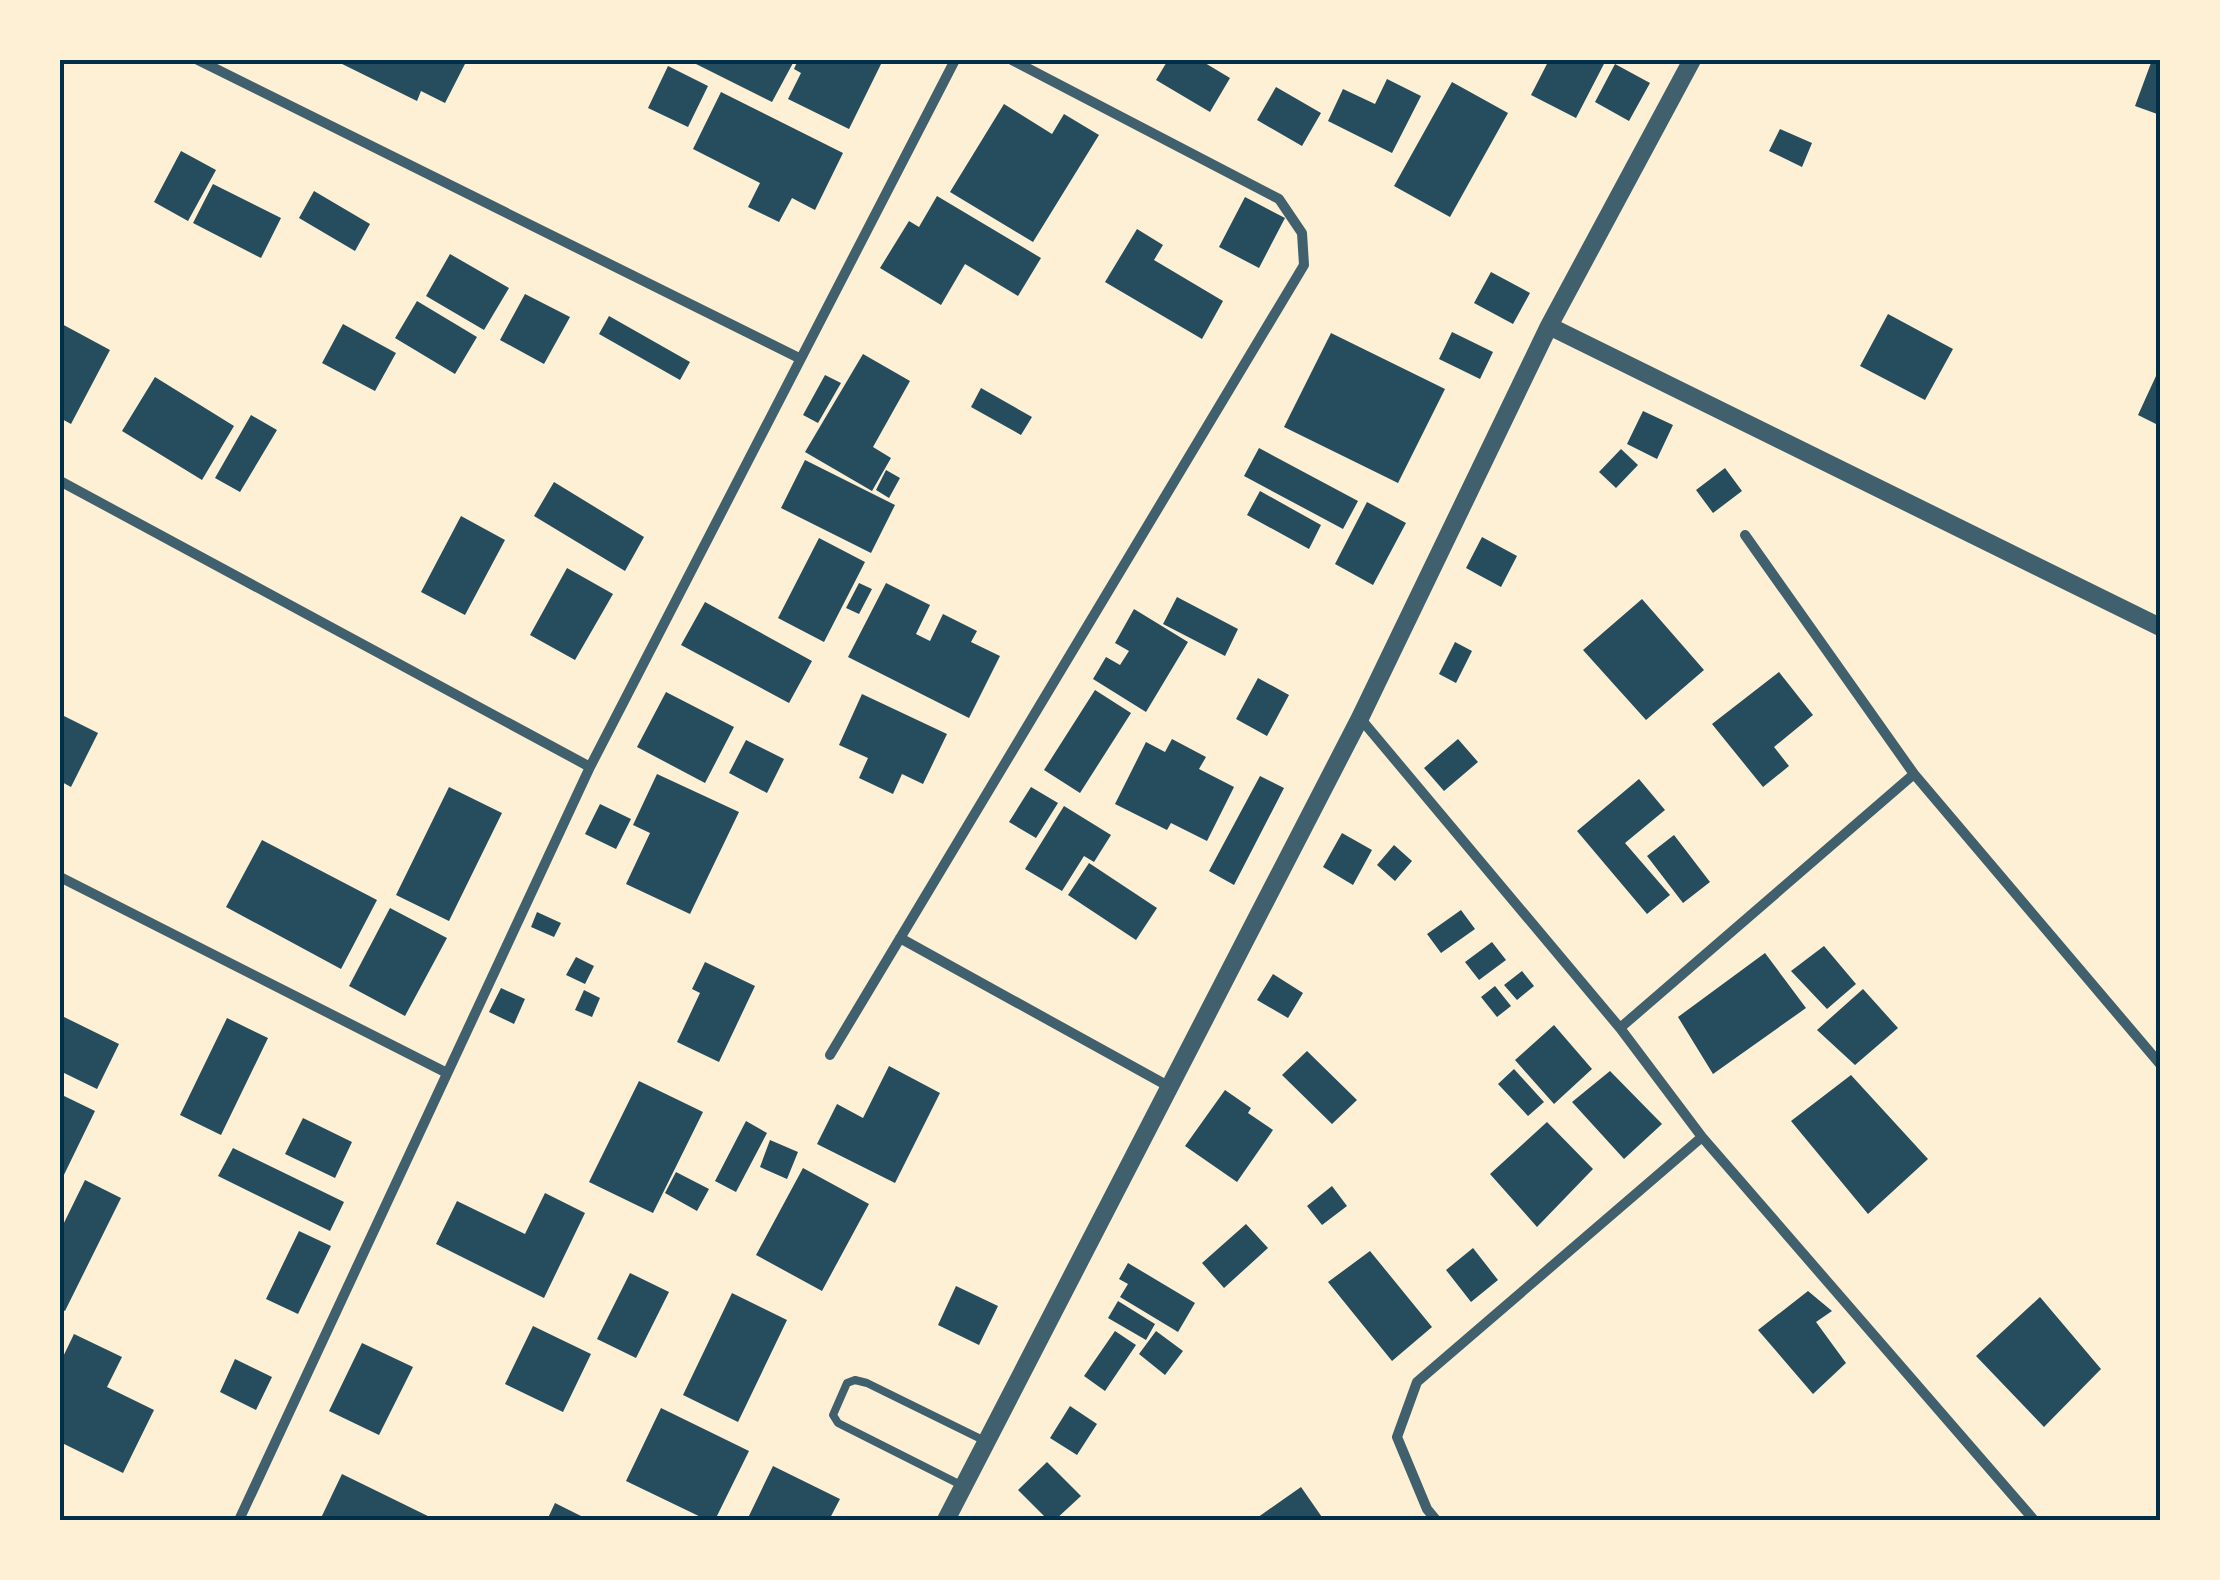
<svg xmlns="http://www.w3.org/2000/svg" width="2220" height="1580" font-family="'Space Grotesk',sans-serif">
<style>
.building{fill:#264d5e}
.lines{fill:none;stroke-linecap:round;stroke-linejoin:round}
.service{stroke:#3f606c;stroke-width:8}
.minor{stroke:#3f606c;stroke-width:10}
.tertiary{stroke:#3f606c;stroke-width:18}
.neatline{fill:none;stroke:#003049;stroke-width:4}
</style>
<rect width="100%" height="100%" fill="#fdf0d5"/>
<!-- building -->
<path class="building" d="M334 60H467L445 103 421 91 417 101Z
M688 60H787L793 63 772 102Z
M798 60H883L849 129 788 99 801 73 794 69Z
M1168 60H1200L1230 78 1210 112 1156 80Z
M1549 60H1606L1576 118 1531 95Z
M2152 60H2160V115L2135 106Z
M1615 64 1650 83 1629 121 1595 102Z
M668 66 708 86 688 127 648 108Z
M1387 79 1421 96 1392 153 1328 121 1343 89 1375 104Z
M1452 82 1508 113 1450 217 1394 186Z
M1276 87 1321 113 1302 146 1257 120Z
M721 92 843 153 815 210 792 198 779 222 748 207 760 183 693 149Z
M1004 104 1052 134 1064 114 1099 135 1033 242 950 192Z
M1780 129 1812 143 1802 167 1769 151Z
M181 151 216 170 188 221 154 202Z
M213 184 281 218 261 258 193 223Z
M314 191 370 224 355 251 299 218Z
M937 196 1041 258 1018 296 965 264 941 305 880 268 909 221 919 227Z
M1245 197 1285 218 1259 268 1219 247Z
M1137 229 1163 245 1154 260 1223 301 1202 339 1105 282Z
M450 254 509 288 484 330 426 296Z
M1491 272 1530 293 1513 324 1474 303Z
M525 294 570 317 544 364 500 340Z
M417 301 477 337 455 374 395 338Z
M1888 314 1953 349 1925 400 1860 366Z
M609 316 690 362 680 380 599 334Z
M60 323 110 350 71 424 60 418Z
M343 324 396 353 375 391 322 363Z
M1452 332 1493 352 1480 379 1439 359Z
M1331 333 1445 389 1398 483 1284 427Z
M863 354 910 381 873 447 891 458 872 491 805 452Z
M825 375 841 383 818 423 803 415Z
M2156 376 2160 377V426L2138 415Z
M155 377 234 426 202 480 122 431Z
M981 388 1032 417 1021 435 971 407Z
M1643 411 1673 425 1657 459 1627 444Z
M251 415 277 430 240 492 215 478Z
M1259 448 1358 501 1343 529 1244 476Z
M1621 449 1638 465 1616 488 1599 472Z
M805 460 895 505 871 553 781 508Z
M1725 468 1742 491 1713 513 1696 490Z
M886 470 900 478 889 498 876 490Z
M554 482 644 537 625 571 534 516Z
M1260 491 1321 525 1309 549 1247 515Z
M1367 502 1406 523 1373 585 1335 564Z
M461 516 505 540 465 615 421 592Z
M1482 537 1517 556 1501 587 1466 568Z
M819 538 865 562 824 642 778 618Z
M567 568 613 594 575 660 530 635Z
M859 583 872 589 859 614 846 608Z
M886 583 930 605 916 634 930 641 943 614 977 631 971 642 1000 656 969 718 848 657Z
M1177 597 1238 629 1225 656 1163 624Z
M1642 599 1704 670 1646 720 1583 650Z
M705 602 812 661 789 703 681 645Z
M1134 609 1188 642 1146 712 1093 679 1106 657 1120 665 1129 651 1115 643Z
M1455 642 1472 651 1456 683 1439 674Z
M1779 672 1813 715 1774 747 1789 766 1763 787 1712 724Z
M1258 678 1289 695 1267 736 1236 719Z
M1095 690 1131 713 1080 793 1044 770Z
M666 692 734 727 705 783 637 747Z
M862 694 947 734 923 784 902 774 893 794 859 778 868 758 839 745Z
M60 714 98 733 71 787 60 781Z
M1172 739 1206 757 1199 769 1234 787 1207 841 1171 823 1167 830 1115 804 1146 742 1165 752Z
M1458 739 1478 762 1444 791 1424 768Z
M746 740 784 759 767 793 729 773Z
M657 774 739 812 690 914 626 884 650 833 633 825Z
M1260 776 1284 788 1234 885 1209 871Z
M1639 779 1665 810 1625 843 1670 895 1647 914 1577 831Z
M449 787 502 813 449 921 396 895Z
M1031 787 1058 803 1036 838 1009 822Z
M600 804 631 819 616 849 585 834Z
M1064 806 1111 835 1094 862 1084 856 1062 891 1025 869Z
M1342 833 1372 850 1353 885 1323 867Z
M1674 835 1710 882 1683 903 1647 856Z
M262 840 377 900 341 969 226 907Z
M1394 845 1412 861 1395 881 1377 865Z
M1089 863 1157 908 1136 940 1068 895Z
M390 908 447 938 405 1016 349 986Z
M1461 910 1475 929 1441 953 1427 934Z
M537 912 561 923 554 937 531 927Z
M1492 942 1506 960 1479 980 1465 962Z
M1824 946 1856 984 1827 1009 1791 971Z
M1765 953 1806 1008 1713 1074 1678 1017Z
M576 957 594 966 585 984 566 975Z
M705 962 755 986 719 1062 677 1042 700 993 692 989Z
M1522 971 1534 986 1517 1000 1504 985Z
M1273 974 1303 993 1288 1018 1257 1000Z
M1495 986 1511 1006 1497 1017 1481 997Z
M501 988 525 999 514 1024 489 1012Z
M1863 989 1898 1028 1855 1065 1817 1030Z
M584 990 600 998 592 1017 575 1010Z
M60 1015 119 1044 97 1089 60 1071Z
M227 1018 268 1038 221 1135 180 1115Z
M1554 1025 1592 1069 1554 1104 1515 1060Z
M1307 1051 1357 1100 1332 1124 1282 1075Z
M889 1066 940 1093 895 1183 817 1144 837 1104 863 1118Z
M1514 1069 1544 1102 1528 1116 1498 1084Z
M1610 1071 1662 1124 1624 1159 1572 1102Z
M1851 1075 1928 1159 1868 1214 1791 1121Z
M639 1081 703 1112 653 1213 589 1182Z
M1225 1090 1251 1108 1248 1113 1273 1130 1237 1182 1185 1146Z
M60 1094 95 1111 60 1183Z
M303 1118 352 1142 335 1178 285 1154Z
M746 1121 767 1133 736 1192 715 1181Z
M1547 1122 1593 1169 1537 1227 1490 1174Z
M770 1140 798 1152 787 1179 760 1167Z
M233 1148 344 1202 330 1231 218 1176Z
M803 1168 869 1204 822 1291 756 1255Z
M676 1172 709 1189 697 1211 665 1193Z
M85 1180 121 1198 65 1311 60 1309V1231Z
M1332 1186 1347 1206 1322 1225 1307 1206Z
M545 1193 585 1213 544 1298 436 1244 457 1201 525 1234Z
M1246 1224 1268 1248 1224 1288 1202 1263Z
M299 1231 331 1246 298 1314 266 1299Z
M1473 1248 1498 1280 1471 1302 1446 1270Z
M1370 1251 1432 1327 1392 1361 1328 1282Z
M1128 1263 1195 1303 1178 1332 1120 1297 1128 1284 1119 1279Z
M630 1273 669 1292 636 1358 597 1339Z
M956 1286 998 1306 979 1345 938 1325Z
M1808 1291 1832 1311 1816 1322 1846 1363 1813 1394 1758 1330Z
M732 1293 787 1320 738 1422 683 1395Z
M2040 1297 2101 1369 2044 1427 1976 1356Z
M1118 1301 1155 1324 1146 1340 1108 1318Z
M533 1326 591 1354 563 1412 505 1384Z
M1115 1331 1136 1345 1105 1391 1084 1376Z
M1156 1331 1183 1351 1165 1375 1139 1354Z
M74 1334 122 1357 107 1387 154 1410 123 1473 60 1442V1363Z
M362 1343 413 1367 379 1435 329 1411Z
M235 1359 272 1377 256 1410 220 1392Z
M1070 1406 1097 1424 1077 1455 1050 1438Z
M661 1408 749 1451 715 1520H707L626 1481Z
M1047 1462 1081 1496 1055 1520H1048L1018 1490Z
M773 1466 840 1499 829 1520H747Z
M342 1474 436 1520H320Z
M1301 1487 1324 1520H1254Z
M555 1503 589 1520H547Z"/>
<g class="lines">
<!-- service -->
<path class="service" d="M963 1486 838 1423 833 1415 847 1383 855 1380 867 1383 985 1441"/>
<!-- minor -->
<path class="minor" d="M198 60 799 358
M60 481 590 767
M1745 535 1914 774 2160 1064
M1360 718 1620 1028 1702 1137 2034 1520
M60 877 447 1073
M900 938 1168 1086
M1620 1028 1914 774
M830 1055 1304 265 1302 233 1279 199 1012 60
M239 1520 590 767 955 60
M1436 1520 1427 1509 1397 1437 1417 1382 1702 1137"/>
<!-- tertiary -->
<path class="tertiary" d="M1549 326 2160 627
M946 1520 1360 718 1549 326 1692 60"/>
</g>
<!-- border -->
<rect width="2220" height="1580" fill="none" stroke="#fdf0d5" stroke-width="125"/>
<rect x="62" y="62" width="2096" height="1456" class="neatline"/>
</svg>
